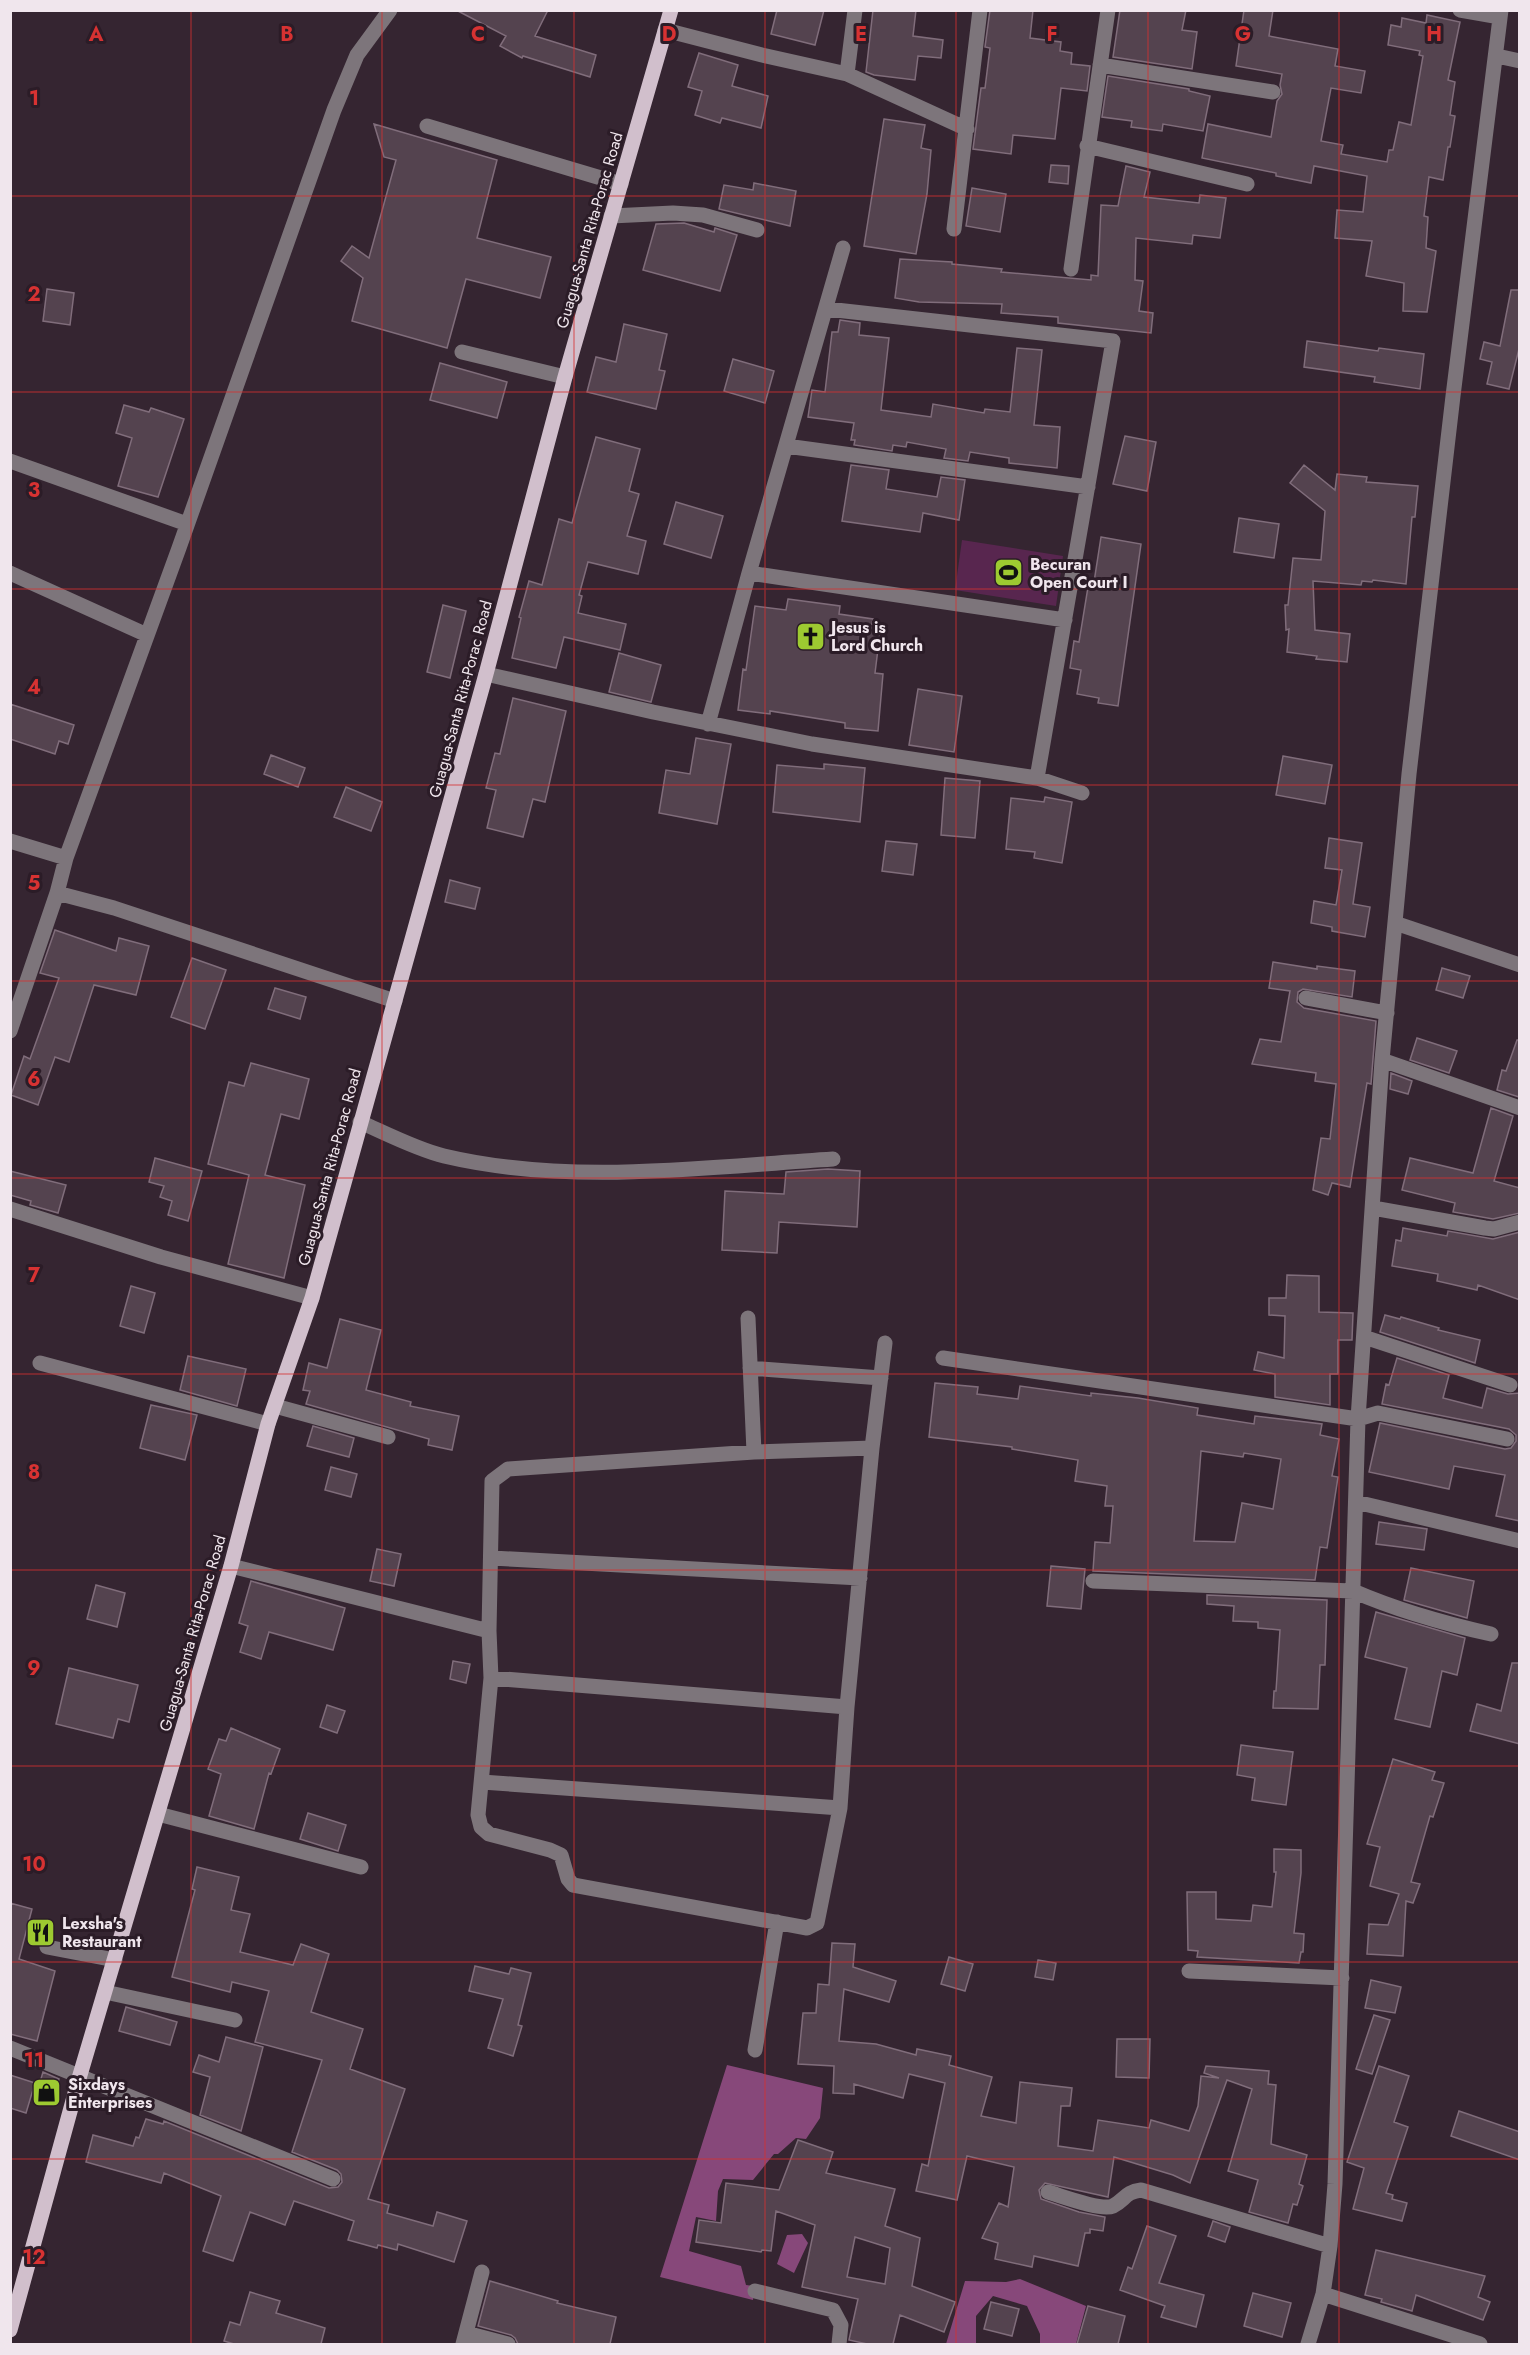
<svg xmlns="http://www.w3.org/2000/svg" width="1530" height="2355" font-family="Jost,sans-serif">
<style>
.green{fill:#58264f}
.forest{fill:#87487a}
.building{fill:#54434f;stroke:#806d7b;stroke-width:1.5;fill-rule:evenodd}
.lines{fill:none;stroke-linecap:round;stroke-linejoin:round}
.minor{stroke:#7d757b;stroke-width:15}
.major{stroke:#d1bfcc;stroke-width:15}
.grid{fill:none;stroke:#d73232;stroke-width:1.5;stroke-opacity:0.55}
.labels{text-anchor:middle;stroke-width:6;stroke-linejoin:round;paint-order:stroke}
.street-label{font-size:16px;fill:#f0e6ed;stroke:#2b1c27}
.poi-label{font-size:16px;font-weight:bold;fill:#f0e6ed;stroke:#2b1c27;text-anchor:start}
.grid-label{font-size:20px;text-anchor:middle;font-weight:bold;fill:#d73232;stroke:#2b1c27;stroke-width:6;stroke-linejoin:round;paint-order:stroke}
</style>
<rect width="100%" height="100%" fill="#352531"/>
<!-- green -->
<path class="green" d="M962 540 1063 556 1056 606 955 590Z"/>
<!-- forest -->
<path class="forest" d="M727 2065 823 2088 820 2118 806 2139 796 2138 778 2154H774L753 2180 723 2179 718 2191 716 2221 696 2217 689 2251 741 2266 746 2285 754 2286 753 2300 660 2277Z
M802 2234 808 2243 794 2273 777 2264 787 2235Z
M1020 2279 1086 2306 1076 2344H1040V2334L1027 2306 993 2296 976 2316V2344H946L965 2281 1006 2282Z"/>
<!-- building -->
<path class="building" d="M456 10H548L535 36 596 55 590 77 523 56 522 58 500 46 506 36Z
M777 10H824L815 45 771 34Z
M873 10H916L913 36 943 40 941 58 918 56 915 80 874 75 866 72Z
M990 10H1033L1030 38 1061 42 1060 51 1072 53 1071 64 1090 66 1087 91 1061 88 1055 139 1013 135 1011 154 973 149 981 88H985L990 48 985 47Z
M1120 10H1186L1182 30 1197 32 1192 69 1113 57Z
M1244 10H1273L1269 36 1338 49 1335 66 1365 71 1361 93 1331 88 1321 141 1343 145 1341 154 1387 162 1389 150H1393L1399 122 1411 125 1423 56 1419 55 1420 51 1388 45 1391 25 1401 27 1402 18 1426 23 1427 15 1460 22 1448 80 1455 82 1450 115 1455 116 1450 147H1448L1443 180 1429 177 1424 216 1428 217 1426 248 1436 251 1427 312 1403 311 1404 283 1366 276 1372 241 1335 238 1337 210 1363 212 1367 176 1314 166 1311 183 1276 176V173L1202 158 1208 124 1271 137 1277 101 1282 94 1280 85 1282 74 1236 66Z
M699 53 738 65 732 86 768 96 761 128 722 118 720 123 695 115 702 91 688 87Z
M1108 76 1189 89V91L1210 96 1203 131 1163 124 1162 131 1131 127 1132 121 1102 117Z
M884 119 925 125 921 148 931 150 927 194 916 254 864 246Z
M374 124 497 160 477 238 551 257 540 298 466 279 447 348 352 321 363 278 341 261 352 246 369 258 396 160 384 157Z
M1051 165 1069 166 1068 184 1049 182Z
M1126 166 1150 172 1144 197 1199 203 1200 195 1226 198 1220 238 1193 235 1192 244 1136 238 1135 280 1143 281 1139 311 1153 313 1151 333 1058 323V317L1001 313 1002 304 919 302 895 298 900 259 952 262V264L1002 269 1001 272 1091 280V275L1098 276 1101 205 1118 206Z
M754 183 796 191 790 226 719 209 724 185 753 190Z
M972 188 1006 194 1000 232 966 226Z
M684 223 714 232 715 228 737 235 720 291 643 270 656 224Z
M47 289 74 293 70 325 43 321Z
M1511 290H1520V345L1509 389 1487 384 1492 362 1480 359 1484 342 1500 346Z
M840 320 860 323 859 335 889 338 881 410 931 417 933 404 984 413 985 409 1010 412 1017 348 1042 350 1034 425 1060 427 1057 468 1009 463V458L970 452 968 461 944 458 946 449 907 442 906 447 893 445 892 451 854 445 855 440H851L854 423 808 417 812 390 825 392 832 332H838Z
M624 324 667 334 659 370 665 371 656 409 587 392 596 357 616 362Z
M1307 341 1378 351 1379 348 1424 354 1420 389 1374 382 1375 377 1304 367Z
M733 359 774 371 765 403 724 391Z
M440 363 507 382 497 418 430 400Z
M124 405 149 412 151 408 184 419 158 497 118 486 132 438 116 433Z
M1125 436 1156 442 1147 491 1113 484Z
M596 437 640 449 629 491 639 494 627 536 646 541 638 574 588 562 579 595 582 596 578 613 626 624 620 650 564 637 556 668 512 658 521 618 519 617 529 581 542 585 559 519 572 523Z
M851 465 889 470 886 489 937 497 941 477 965 480 959 520 923 513 920 532 842 521Z
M1304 465 1335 490 1337 474 1367 477 1366 482 1418 486 1415 517H1412L1406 584 1373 580 1372 582 1362 581 1361 585 1313 581 1315 630 1350 634 1347 662 1316 659 1317 656 1287 652 1289 629 1286 630 1285 605H1288L1293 558 1321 560 1325 511 1290 483Z
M676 502 723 516 711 558 664 544Z
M1239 518 1279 524 1274 558 1234 552Z
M1101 537 1141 544 1118 706 1098 703 1099 698 1077 694 1081 670 1070 668 1074 641 1079 642 1089 581 1094 582Z
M788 599 840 606 839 614 873 619 872 624 881 625 875 673 883 674 878 731 845 728V723L770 711V714L738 710 743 669 746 670 755 606 786 610Z
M443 605 466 611 450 678 427 672Z
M619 653 661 665 651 702 609 692Z
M918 689 962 696 954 752 909 745Z
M513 698 566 711 545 802 533 799 523 837 487 828 496 790 486 788 495 753 500 754Z
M10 704 74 725 68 744 59 741 55 754 10 739Z
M696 738 731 744 717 824 659 813 666 770 690 774Z
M271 755 305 768 298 787 264 774Z
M1283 756 1332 765 1325 804 1276 795Z
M824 764 865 768 860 822 773 812 777 765 824 769Z
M945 778 980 781 975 838 941 835Z
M346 787 382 802 371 831 334 817Z
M1045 797 1072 802 1062 863 1034 858 1035 852 1006 849 1011 798 1044 802Z
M1329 838 1362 843 1353 904 1370 907 1365 937 1332 931V927L1311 923 1314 901 1336 905 1342 870 1325 868Z
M886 841 917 844 913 875 882 871Z
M450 880 480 888 475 909 445 902Z
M55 930 116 951 119 938 149 946 136 995 94 985 69 1062 55 1057 38 1105 11 1095 24 1056 30 1059 59 978 40 973Z
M192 958 226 970 205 1029 171 1017Z
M1273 962 1317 969V966L1355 971 1352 997 1303 989 1298 992 1297 1002 1304 1008 1376 1021 1371 1084 1367 1083 1350 1187 1332 1183 1328 1195 1313 1190 1321 1138 1330 1139 1336 1084 1315 1081 1316 1073 1252 1064 1260 1039 1281 1042 1290 991 1269 988Z
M1442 968 1470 976 1463 998 1436 990Z
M275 988 306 997 300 1019 268 1009Z
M1417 1038 1457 1051 1449 1073 1410 1060Z
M1517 1040H1520L1519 1097 1497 1090 1502 1070 1506 1071Z
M251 1063 309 1079 299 1119 281 1114 265 1175 305 1185 284 1278 228 1264 249 1175 208 1164 229 1082 244 1086Z
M1391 1073 1412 1081 1408 1094 1390 1089Z
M1491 1108 1513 1116 1494 1181 1520 1188V1213L1493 1219 1453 1212 1455 1203 1402 1190 1410 1158 1473 1173Z
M155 1158 202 1171 188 1221 168 1215 172 1201 160 1197 164 1186 149 1182Z
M828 1169 860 1171 857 1227 779 1222 777 1253 722 1250 725 1191 784 1194 786 1172Z
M10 1171 66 1185 58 1213 30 1205 31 1201 10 1195Z
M1403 1228 1447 1236 1448 1231 1493 1239 1520 1232V1300L1478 1285 1477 1290 1437 1281 1438 1274 1392 1266 1396 1240 1401 1241Z
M1287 1275 1319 1276V1312L1353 1313 1352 1340H1338V1374H1330V1405L1275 1397V1374L1254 1370 1258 1352 1284 1358 1285 1316 1269 1315V1298H1286Z
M131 1286 155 1293 144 1333 120 1326Z
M1385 1315 1400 1319 1401 1317 1439 1328 1438 1330 1480 1340 1475 1363 1380 1332Z
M340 1319 381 1330 366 1390 411 1402 410 1406 459 1416 452 1450 428 1445 429 1439 306 1404 310 1391 303 1390 309 1363 327 1368Z
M188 1356 246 1369 237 1406 180 1390Z
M1397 1358 1449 1375 1443 1398 1482 1408 1487 1388 1508 1394 1520 1393V1521L1496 1516 1505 1475 1454 1466 1449 1489 1369 1472 1380 1423 1505 1449 1511 1448 1516 1441V1435L1509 1429 1382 1404 1386 1384 1389 1385Z
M935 1383 978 1387 977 1394 1018 1399 1020 1386 1091 1396V1393L1138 1398 1198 1408 1197 1415 1254 1424 1255 1416 1322 1424 1320 1435 1339 1439 1332 1476 1338 1477 1327 1548 1320 1547 1315 1580 1093 1571 1095 1542 1110 1543 1113 1506H1105L1107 1486 1075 1481 1078 1460 1012 1449V1447L929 1437ZM1201 1451 1243 1457 1244 1453 1281 1459 1273 1509 1242 1503 1235 1542 1194 1541Z
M151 1405 197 1415 185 1460 140 1448Z
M313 1426 354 1438 349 1457 307 1446Z
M331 1467 357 1474 351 1497 325 1490Z
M1379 1522 1427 1529 1424 1550 1376 1544Z
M377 1549 401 1554 394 1586 370 1581Z
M1051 1566 1085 1569 1081 1609 1047 1606Z
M1411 1568 1474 1581 1467 1618 1404 1600Z
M251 1581 345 1608 333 1650 269 1632 261 1659 240 1652 248 1626 239 1623Z
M96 1585 125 1593 117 1627 87 1619Z
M1207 1595 1327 1600 1325 1665H1320L1318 1709 1273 1708 1274 1691H1276L1280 1630 1258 1628V1622L1233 1621 1234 1606 1207 1604Z
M1376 1612 1465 1638 1457 1675 1442 1671 1430 1727 1395 1719 1407 1668 1365 1657Z
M453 1661 470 1664 466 1683 450 1679Z
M1512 1663H1520V1744L1470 1731 1477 1704 1501 1711Z
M69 1668 138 1685 129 1722 118 1719 113 1738 56 1724Z
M327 1705 345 1711 337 1733 320 1727Z
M231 1728 280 1749 271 1774 269 1773 254 1829 209 1816 221 1774 208 1769 219 1739 226 1741Z
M1241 1745 1293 1752 1286 1805 1252 1800 1255 1778 1237 1775Z
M1393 1759 1435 1772 1432 1780 1444 1783 1433 1817 1430 1816 1411 1882 1420 1884 1413 1903 1406 1901 1403 1956 1367 1954 1369 1924 1388 1925 1399 1894 1370 1886 1380 1847 1367 1844Z
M308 1813 346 1825 338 1851 300 1839Z
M1274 1849 1301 1850V1873L1294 1933 1304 1934 1303 1952H1301L1299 1963 1197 1957 1198 1951 1188 1950 1187 1892H1216V1919L1251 1921 1253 1905 1272 1907 1276 1872H1274Z
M197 1867 239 1877 231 1910 250 1914 240 1952 293 1965 301 1944 329 1954 311 2012 363 2029 350 2069 405 2089 368 2199 389 2205 387 2213 433 2226 437 2212 467 2221 454 2262 398 2244 397 2250 378 2245 377 2248 348 2240 354 2221 294 2201 285 2225 250 2212 233 2261 203 2251 221 2196 164 2173 161 2183 86 2162 93 2135 133 2146 136 2137 139 2138 146 2119 163 2124 164 2121 329 2188 338 2187 342 2182 341 2174 337 2170 292 2152 322 2060 255 2042 269 1991 232 1982 230 1992 172 1977 195 1890 192 1889Z
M10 1903 32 1909 19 1959 55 1971 37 2041 10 2034Z
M832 1943 855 1944 853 1967 896 1981 889 2002 844 1989 839 2041 876 2044 916 2055 917 2049 951 2056 949 2065 992 2077 981 2116 1016 2123 1020 2082 1072 2088 1070 2106H1061L1058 2146 1093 2151 1098 2120 1149 2128 1151 2120 1189 2131 1198 2106 1201 2076 1219 2078 1204 2073 1206 2066 1269 2071 1268 2084 1276 2085 1271 2144 1307 2155 1299 2184 1303 2186 1297 2205 1293 2204 1288 2223 1249 2212 1258 2180 1228 2171 1252 2089 1227 2080 1190 2183 1173 2175 1114 2157 1108 2197 1045 2183 1039 2190 1041 2199 1079 2212 1105 2217 1103 2231 1090 2229V2233H1085L1078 2266 1034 2256 1032 2267 995 2259 998 2243 982 2238 999 2203 1008 2207 1014 2167 967 2156 957 2200 916 2191 922 2164 928 2166 945 2083 909 2074 903 2098 854 2084V2094L833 2093 834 2066 798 2064 803 2013H816L818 1984 829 1985Z
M949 1957 973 1964 965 1991 941 1984Z
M1038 1960 1056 1963 1053 1980 1035 1977Z
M475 1966 509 1974 511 1968 531 1973 518 2025 522 2026 513 2056 488 2048 503 1999 469 1991Z
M1371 1980 1401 1987 1395 2013 1365 2008Z
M126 2007 177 2022 170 2045 119 2031Z
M1374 2015 1390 2020 1372 2074 1356 2069Z
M226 2037 263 2047 241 2131 200 2115 210 2077 193 2072 199 2055 219 2062Z
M1117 2039H1150L1149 2078 1116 2077Z
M1379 2066 1409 2076 1394 2122 1408 2127 1386 2193 1393 2195 1392 2199 1407 2203 1402 2221 1353 2209 1364 2168 1347 2162Z
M43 2072 59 2079 52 2104 35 2099Z
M10 2075 35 2083 26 2113 10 2108Z
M1459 2111 1520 2132V2160L1451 2136Z
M798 2140 833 2152 826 2173 895 2189 885 2226 920 2238 912 2286 955 2302 944 2332 900 2315 893 2344H867L849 2340 858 2299 802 2287 815 2225 776 2211 771 2251 762 2250 761 2252 696 2242 699 2220 721 2223 726 2183 779 2190ZM855 2237 890 2248 885 2284 847 2277Z
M1213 2221 1230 2227 1225 2242 1208 2236Z
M1147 2226 1176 2236 1159 2283 1204 2295 1196 2327 1161 2317 1165 2306 1120 2290 1128 2267 1132 2269Z
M1376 2250 1485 2276 1478 2297 1490 2302 1483 2320 1416 2295 1412 2311 1381 2302 1382 2299 1365 2295Z
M490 2281 558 2301 557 2303 616 2317 610 2344H518L515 2338 511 2335 478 2326Z
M250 2292 280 2301 276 2313 325 2328 321 2344H234L224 2341 230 2322 240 2325Z
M1253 2293 1291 2303 1282 2337 1244 2326Z
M991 2302 1019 2309 1012 2336 984 2329Z
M1088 2306 1125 2316 1118 2344H1077Z"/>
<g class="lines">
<!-- minor -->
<path class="minor" d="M1460 10 1500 17
M665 30 762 55 847 74 967 129
M1497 56 1520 61
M1100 65 1273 92
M847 74 855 10
M427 126 621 184
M1087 146 1247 184
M611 216 673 213 703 215 757 230
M954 229 980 10
M1071 269 1108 10
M827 309 1113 341 1037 778
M462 352 565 377
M786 446 1088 487
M10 461 187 524
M10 573 147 635
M749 573 1065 620
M486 674 653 712 812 744 1037 778 1082 793
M708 724 749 573 843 248
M10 841 66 858
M57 893 114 908 395 1001
M1395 923 1520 965
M1306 998 1387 1013
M10 1031 57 893 66 858 179 548 334 110 357 55 390 10
M1382 1060 1520 1108
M360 1122C385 1133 418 1150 444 1156 571 1186 705 1167 833 1159
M1373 1208 1485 1228 1494 1229 1520 1222
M10 1209 161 1257 312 1298
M748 1318 754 1452
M1364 1337 1510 1385
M943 1358 1358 1419 1378 1413 1507 1439
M40 1363 268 1424
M750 1368 881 1378
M275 1406 388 1437
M872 1448 754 1452 508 1469 492 1481 489 1631 491 1678 478 1815 481 1827 489 1834 550 1850 561 1855 568 1879 573 1885 807 1928 817 1923 840 1808 847 1707 872 1448 885 1343
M1356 1502 1520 1541
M492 1558 860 1578
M231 1566 489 1631
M1093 1581 1353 1591C1399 1611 1442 1623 1491 1634
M491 1678 847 1707
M482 1782 840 1808
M158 1814 361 1867
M47 1947 115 1960
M1189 1971 1342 1978
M105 1992 235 2020
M10 2048 333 2179
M755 2050 777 1922
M1048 2192C1062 2196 1101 2211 1113 2206 1125 2200 1125 2192 1141 2190L1330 2246
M755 2291 833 2310 841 2325 839 2344
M1323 2294 1480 2344
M466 2333 508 2344
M463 2344 482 2272
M1308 2344 1323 2294 1330 2246 1335 2184 1358 1419 1382 1060 1409 774 1453 396 1501 10"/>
<!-- major -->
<path class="major" d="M10 2330 80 2075 231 1566 268 1424 312 1298 486 674 565 377 671 10"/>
</g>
<!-- grid -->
<path class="grid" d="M191 10V2344M382 10V2344M574 10V2344M765 10V2344M956 10V2344M1148 10V2344M1339 10V2344M10 196H1520M10 392H1520M10 589H1520M10 785H1520M10 981H1520M10 1178H1520M10 1374H1520M10 1570H1520M10 1766H1520M10 1962H1520M10 2159H1520"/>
<!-- icons -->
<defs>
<symbol id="stadium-square" viewBox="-11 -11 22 22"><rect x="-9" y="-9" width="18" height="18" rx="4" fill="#9dca31" stroke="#2b1c27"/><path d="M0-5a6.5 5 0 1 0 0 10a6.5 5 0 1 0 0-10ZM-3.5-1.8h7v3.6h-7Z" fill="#111"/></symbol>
<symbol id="church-square" viewBox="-11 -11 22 22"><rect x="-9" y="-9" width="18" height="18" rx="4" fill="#9dca31" stroke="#2b1c27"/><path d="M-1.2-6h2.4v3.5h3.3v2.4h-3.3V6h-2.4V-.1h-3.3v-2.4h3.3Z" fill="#111"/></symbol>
<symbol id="restaurant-square" viewBox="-11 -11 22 22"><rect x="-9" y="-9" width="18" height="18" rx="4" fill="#9dca31" stroke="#2b1c27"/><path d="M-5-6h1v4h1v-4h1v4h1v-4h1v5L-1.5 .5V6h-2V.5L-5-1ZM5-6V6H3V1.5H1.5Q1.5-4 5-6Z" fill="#111"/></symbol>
<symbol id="shop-square" viewBox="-11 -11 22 22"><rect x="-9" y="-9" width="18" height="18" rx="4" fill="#9dca31" stroke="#2b1c27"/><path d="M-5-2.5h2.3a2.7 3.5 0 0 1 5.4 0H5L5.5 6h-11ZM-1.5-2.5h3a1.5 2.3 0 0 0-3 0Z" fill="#111"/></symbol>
</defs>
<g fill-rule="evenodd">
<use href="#stadium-square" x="992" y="556" width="33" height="33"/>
<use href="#church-square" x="794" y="620" width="33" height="33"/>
<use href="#restaurant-square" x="24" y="1916" width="33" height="33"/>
<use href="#shop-square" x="30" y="2076" width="33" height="33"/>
</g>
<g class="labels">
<!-- street labels -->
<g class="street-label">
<text transform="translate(589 230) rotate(-74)" y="6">Guagua-Santa Rita-Porac Road</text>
<text transform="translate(460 699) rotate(-75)" y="6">Guagua-Santa Rita-Porac Road</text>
<text transform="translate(329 1167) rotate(-75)" y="6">Guagua-Santa Rita-Porac Road</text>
<text transform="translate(192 1633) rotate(-74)" y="6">Guagua-Santa Rita-Porac Road</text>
</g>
<!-- poi labels -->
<g class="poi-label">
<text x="1030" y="570">Becuran<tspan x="1030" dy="18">Open Court I</tspan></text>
<text x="831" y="633">Jesus is<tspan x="831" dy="18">Lord Church</tspan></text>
<text x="62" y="1929">Lexsha's<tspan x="62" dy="18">Restaurant</tspan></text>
<text x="68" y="2090">Sixdays<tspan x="68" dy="18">Enterprises</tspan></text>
</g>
</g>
<g class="grid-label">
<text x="96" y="41">A</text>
<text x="287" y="41">B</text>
<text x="478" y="41">C</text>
<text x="669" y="41">D</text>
<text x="861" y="41">E</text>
<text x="1052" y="41">F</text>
<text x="1243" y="41">G</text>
<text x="1434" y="41">H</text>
<text x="34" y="105">1</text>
<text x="34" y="301">2</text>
<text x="34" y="497">3</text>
<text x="34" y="694">4</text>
<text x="34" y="890">5</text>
<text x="34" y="1086">6</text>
<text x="34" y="1282">7</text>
<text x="34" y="1479">8</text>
<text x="34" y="1675">9</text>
<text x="34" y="1871">10</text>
<text x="34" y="2067">11</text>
<text x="34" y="2264">12</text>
</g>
<!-- border -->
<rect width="1530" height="2355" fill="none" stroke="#f0e6ed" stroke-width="24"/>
</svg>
